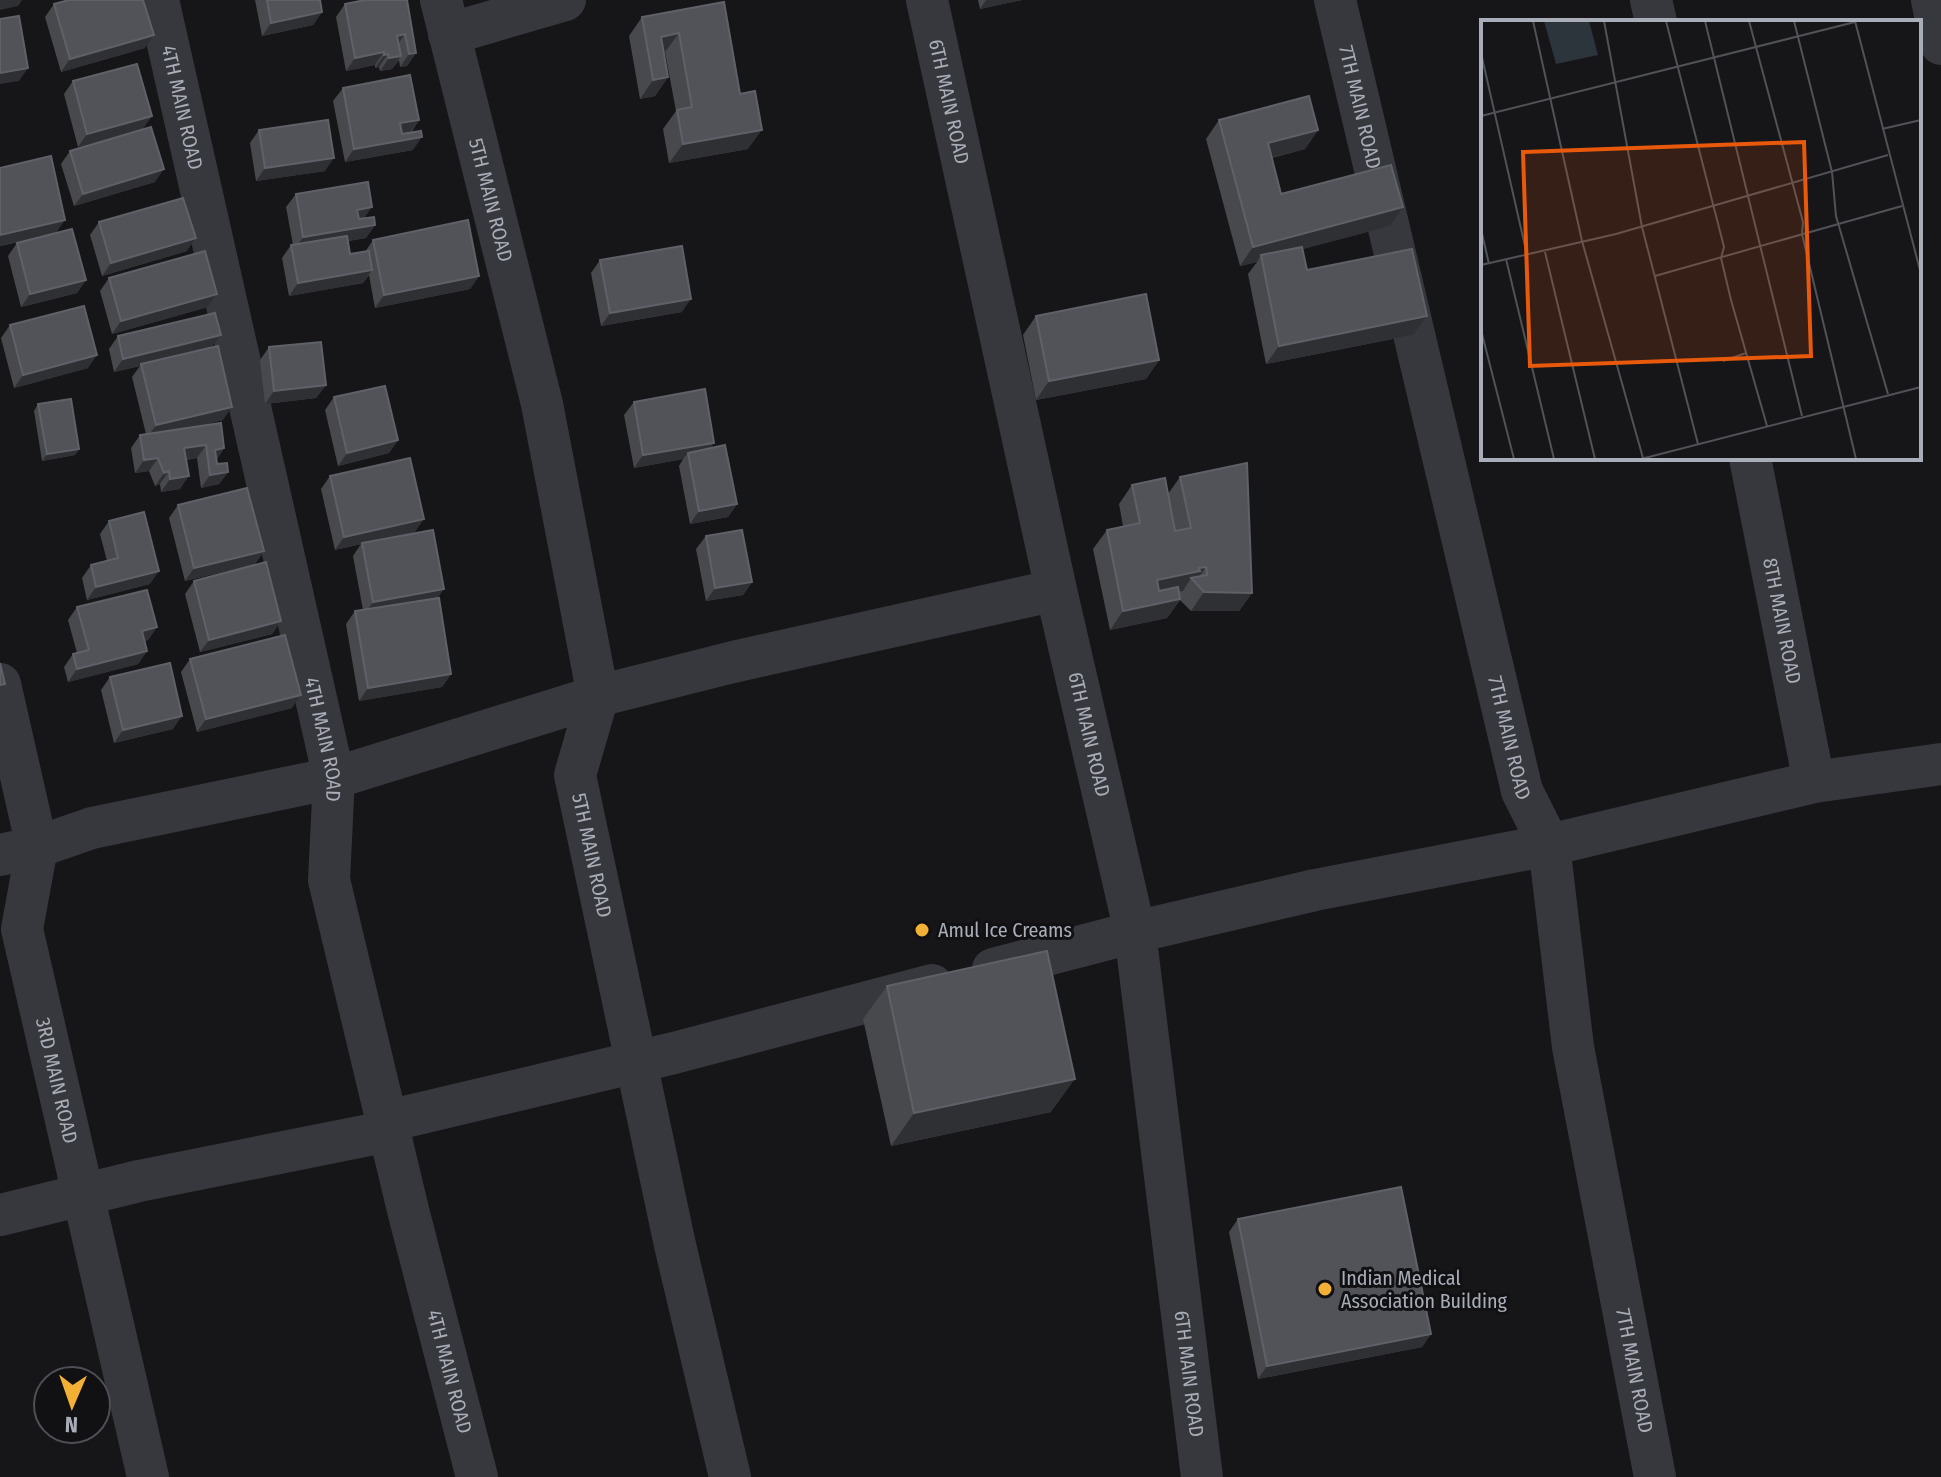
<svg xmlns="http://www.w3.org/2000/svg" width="1941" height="1477" font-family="'Fira Sans Condensed',sans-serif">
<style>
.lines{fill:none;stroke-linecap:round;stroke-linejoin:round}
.minor{stroke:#37383d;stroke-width:42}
.wall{fill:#47494d}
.shaded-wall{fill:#2f3033}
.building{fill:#525359;stroke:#5f6168;stroke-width:2}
.poi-dot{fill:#f2b134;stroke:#111113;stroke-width:3}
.labels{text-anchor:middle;stroke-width:6;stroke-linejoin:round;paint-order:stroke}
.street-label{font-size:20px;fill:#a8adb8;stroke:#111113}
.poi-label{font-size:20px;fill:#a8adb8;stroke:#111113;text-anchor:start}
.inset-road{fill:none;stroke:#505258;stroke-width:2}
.view{fill:#e8590c;fill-opacity:0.15;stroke:#e8590c;stroke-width:4}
.inset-edge{fill:none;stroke:#a8adb8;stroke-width:4}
</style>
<rect width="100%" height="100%" fill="#161618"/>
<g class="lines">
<!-- minor -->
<g class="minor">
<path id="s1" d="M158 0 334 778 329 880 409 1214 477 1477"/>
<path id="s2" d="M441 0 542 404 598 696 575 775 675 1245 730 1477"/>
<path id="s3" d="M927 0 1056 590 1135 932 1202 1477"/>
<path id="s4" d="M1335 0 1522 791 1549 845 1573 1047 1655 1477"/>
<path d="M1651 0 1656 22"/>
<path d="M1932 0 1941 44"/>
<path d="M449 34 565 0"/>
<path id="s5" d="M1750 458 1814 782"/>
<path id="s6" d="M0 684 37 847 22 929 148 1477"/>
<path d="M0 855 37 847 92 828 334 778 598 696 733 662 1056 590"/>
<path d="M993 969 1135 932 1315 890 1549 845 1814 782 1941 764"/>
<path d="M0 1215 139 1181 389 1131 388 1121 674 1053 932 985"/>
</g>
</g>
<!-- wall -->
<path class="wall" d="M255 0H320L322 12 313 25 262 36Z
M407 0 416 53 407 66 400 67 399 60 392 69 380 71 379 67 375 68V65L346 71 336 17 345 4Z
M978 0H1022L980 9Z
M724 2 748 149 669 163 663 129 676 111 665 52 664 53 668 77 655 96 640 99 629 36 642 17Z
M54 4 145 48 61 72 45 17Z
M73 81 143 129 78 147 64 94Z
M343 88 419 120 411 133 413 150 345 162 333 101Z
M1219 120 1318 130 1305 149 1272 158 1281 194 1390 226 1302 249 1307 270 1427 316 1413 335 1266 364 1248 274 1257 262 1240 266 1206 139Z
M259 130 325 171 256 181 250 143Z
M70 151 155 182 74 206 61 164Z
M0 168 57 233 86 280 77 293 21 307 8 256 17 243 42 237 0 246Z
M296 194 364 218 375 225 366 238 348 241 350 254 365 252 373 240 479 276 470 289 375 308 369 275 363 283 289 296 282 258 291 245H293L286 207Z
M99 222 187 251 102 276 90 235Z
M600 260 682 312 601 326 591 273Z
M109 278 217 294 208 307 112 334 100 291Z
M1036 316 1159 360 1146 379 1036 400 1023 335Z
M10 325 88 368 14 388 1 338Z
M118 336 212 348 223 420 197 426 224 448 217 459V464L228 472 219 484 201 488 197 458 186 460 180 489 161 492 160 484 155 486 149 471 135 473 131 448 140 435 146 434 132 377 140 366 114 372 109 349Z
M269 347 326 385 316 398 265 404 260 360Z
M334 397 398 440 389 453 338 466 325 410Z
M634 402 710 448 737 504 728 517 690 524 679 466 683 459 634 468 624 415Z
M38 404 79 449 75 455 42 461 34 411Z
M330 476 415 532 385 539 438 598 451 674 442 687 359 701 346 624 355 611 363 610 353 556 361 544 335 550 321 489Z
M1180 477 1252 593 1239 611H1191L1180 600 1167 618 1110 630 1093 549 1107 530 1123 526 1119 504 1132 485 1168 494Z
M178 505 264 551 255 564 185 581 169 518Z
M109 521 150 584 87 600 82 578 91 565 107 561 100 534Z
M706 536 752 582 743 595 706 601 696 549Z
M194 581 281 621 272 634 200 652 185 594Z
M77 607 157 627 148 640 145 641 147 651 138 664 68 682 64 667 73 654 77 653 68 620Z
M190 659 292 708 197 732 181 672Z
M110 677 173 729 114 743 101 690Z
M887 986 1051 1112 891 1146 863 1019Z
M1238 1219 1431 1334 1422 1347 1258 1379 1229 1232Z"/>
<!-- shaded-wall -->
<path class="shaded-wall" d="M0 0H22L18 6 0 10Z
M986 0H1022L980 9Z
M322 12 313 25 262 36 271 23Z
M679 33 665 52 647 56 661 37Z
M405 34 396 47 397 36Z
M154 35 145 48 61 72 70 59Z
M384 52 375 65 346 71 355 58Z
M416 53 407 66 400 67 409 54Z
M388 54 379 67 375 68 384 55Z
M401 56 392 69 380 71 389 58Z
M28 68 19 81 0 84V73Z
M668 77 655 96 640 99 653 80Z
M152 116 143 129 78 147 87 134Z
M419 120 410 133 391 136 400 123Z
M762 130 748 149 669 163 683 144Z
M1318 130 1305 149 1255 162 1268 143Z
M422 137 413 150 345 162 354 149Z
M334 158 325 171 256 181 265 168Z
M164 169 155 182 74 206 83 194Z
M372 207 363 220 348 223 357 210Z
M1403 207 1390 226 1262 260 1261 255 1257 262 1240 266 1253 247Z
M65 220 56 233 0 246V235Z
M375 225 366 238 294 250 303 237Z
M196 238 187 251 102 276 111 263Z
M372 270 363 283 289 296 298 283Z
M479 276 470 289 375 308 384 295Z
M86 280 77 293 21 307 30 294Z
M217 294 208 307 112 334 121 321Z
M691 299 682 312 601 326 610 313Z
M1427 316 1413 335 1266 364 1279 346Z
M221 335 211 348 114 372 123 359Z
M97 355 88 368 14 388 23 375Z
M1159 360 1146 379 1036 400 1049 381Z
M326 385 316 398 265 404 274 391Z
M232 407 223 420 147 438 156 425Z
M398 440 389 453 338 466 347 453Z
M714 443 705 456 688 453 683 459 634 468 643 455Z
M206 445 197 458 175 461 184 448Z
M224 448 215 461V450Z
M79 449 75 455 42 461 47 454Z
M158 458 149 471 135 473 144 460Z
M169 471 160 484 155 486 164 473Z
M228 472 219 484 201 488 210 475Z
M189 476 180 489 161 492 170 479Z
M737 504 728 517 690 524 699 511Z
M424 519 415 532 335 550 344 537Z
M264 551 255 564 185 581 194 568Z
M1206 567 1195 582 1191 578 1183 591 1143 599 1157 580Z
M159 571 150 584 87 600 96 587Z
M752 582 743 595 706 601 715 588Z
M444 589 435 602 364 615 373 602Z
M1204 592 1252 593 1239 611H1191Z
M1180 599 1167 618 1110 630 1123 611Z
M281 621 272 634 200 652 209 640Z
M157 627 148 640 133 644 142 631Z
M147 651 138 664 68 682 77 669Z
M451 674 442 687 359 701 368 688Z
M301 695 292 708 197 732 206 719Z
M182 716 173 729 114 743 123 730Z
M1075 1079 1051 1112 891 1146 914 1113Z
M1431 1334 1422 1347 1258 1379 1267 1366Z"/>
<!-- building -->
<path class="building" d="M69 0H143L154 35 70 59 54 4Z
M267 0H320L322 12 271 23Z
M365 0H407L416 53 409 54 405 34 397 36 401 56 389 58 388 54 384 55V52L355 58 345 4Z
M724 2 740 94 755 91 762 130 683 144 677 110 692 107 679 33 661 37 668 77 653 80 642 17Z
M19 16 28 68 0 73V19Z
M137 64 152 116 87 134 73 81Z
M410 75 419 120 400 123 402 134 421 131 422 137 354 149 343 88Z
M1309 96 1318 130 1268 143 1281 194 1391 165 1403 207 1253 247 1219 120Z
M328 120 334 158 265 168 259 130Z
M151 127 164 169 83 194 70 151Z
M51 156 65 220 0 235V168Z
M368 182 372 207 357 210 359 219 374 217 375 225 303 237 296 194Z
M183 198 196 238 111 263 99 222Z
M468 220 479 276 384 295 373 240Z
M72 229 86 280 30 294 17 243Z
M347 236 350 254 369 251 372 270 298 283 291 245Z
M682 246 691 299 610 313 600 260Z
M1302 247 1307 270 1412 249 1427 316 1279 346 1261 255Z
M205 251 217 294 121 321 109 278Z
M1146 294 1159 360 1049 381 1036 316Z
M84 306 97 355 23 375 10 325Z
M215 313 221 335 123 359 118 336Z
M321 342 326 385 274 391 269 347Z
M218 346 232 407 156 425 141 364Z
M385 386 398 440 347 453 334 397Z
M705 389 714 443 643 455 634 402Z
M71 399 79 449 47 454 38 404Z
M221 423 224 448 215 450 217 464 227 463 228 472 210 475 206 445 184 448 189 476 170 479 169 471 164 473 158 458 144 460 140 435Z
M725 445 737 504 699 511 688 453Z
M410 458 424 519 344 537 330 476Z
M1247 463 1252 593 1204 592 1191 578 1207 575 1206 567 1199 568 1200 571 1157 580 1159 591 1178 587 1180 599 1123 611 1107 530 1140 523 1132 485 1165 478 1175 531 1191 528 1180 477Z
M247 488 264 551 194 568 178 505Z
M144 512 159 571 96 587 91 565 118 558 109 521Z
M433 530 444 589 373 602 362 543Z
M742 530 752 582 715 588 706 536Z
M266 562 281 621 209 640 194 581Z
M147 590 157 627 142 631 147 651 77 669 73 654 89 650 77 607Z
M439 598 451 674 368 688 355 611Z
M285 635 301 695 206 719 190 659Z
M0 663 5 684 0 685Z
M170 663 182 716 123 730 110 677Z
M1047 951 1075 1079 914 1113 887 986Z
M1401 1187 1431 1334 1267 1366 1238 1219Z"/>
<!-- markers -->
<g class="poi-dot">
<circle cx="922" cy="930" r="8"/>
<circle cx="1325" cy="1289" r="8"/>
</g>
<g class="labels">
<!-- street labels -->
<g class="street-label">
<text dy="7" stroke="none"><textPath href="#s3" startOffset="104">6TH MAIN ROAD</textPath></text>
<text dy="7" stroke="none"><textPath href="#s4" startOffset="110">7TH MAIN ROAD</textPath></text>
<text dy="7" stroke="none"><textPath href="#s1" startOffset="110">4TH MAIN ROAD</textPath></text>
<text dy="7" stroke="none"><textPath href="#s2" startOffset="206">5TH MAIN ROAD</textPath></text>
<text dy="7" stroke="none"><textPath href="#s5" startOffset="166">8TH MAIN ROAD</textPath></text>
<text dy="7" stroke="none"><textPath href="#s3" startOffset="752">6TH MAIN ROAD</textPath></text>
<text dy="7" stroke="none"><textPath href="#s4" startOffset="758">7TH MAIN ROAD</textPath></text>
<text dy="7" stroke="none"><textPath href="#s1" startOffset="758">4TH MAIN ROAD</textPath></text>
<text dy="7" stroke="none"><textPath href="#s2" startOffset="878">5TH MAIN ROAD</textPath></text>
<text dy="7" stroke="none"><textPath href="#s6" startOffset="406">3RD MAIN ROAD</textPath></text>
<text dy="7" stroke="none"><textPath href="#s4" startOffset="1406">7TH MAIN ROAD</textPath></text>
<text dy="7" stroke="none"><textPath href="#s1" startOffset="1406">4TH MAIN ROAD</textPath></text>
<text dy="7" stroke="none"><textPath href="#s3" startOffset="1400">6TH MAIN ROAD</textPath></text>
</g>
<!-- poi labels -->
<g class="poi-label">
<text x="938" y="937">Amul Ice Creams</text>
<text x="1341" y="1285">Indian Medical<tspan x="1341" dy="23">Association Building</tspan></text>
</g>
</g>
<!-- overview -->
<g transform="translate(1481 20)">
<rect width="440" height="440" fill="#161618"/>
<path d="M63 1H108L117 35 75 44Z" fill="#2c353c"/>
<path class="inset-road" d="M52 1 101 221 162 438M123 1 161 207 217 424M185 1 243 227 240 238 250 280 286 406M224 1 321 396M268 1 322 202 321 214 375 439M313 1 351 152 355 196 407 374M374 1 440 254M0 33 46 235M0 96 374 2M401 109 440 100M0 209 8 244M64 232 114 439M25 239 73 439M0 245 135 214 407 135M174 256 421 186M0 310 33 439M242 341 265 333M160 439 440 367"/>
<path class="view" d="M323 122 330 336 49 346 42 132Z"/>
<rect width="440" height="440" class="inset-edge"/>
</g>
<!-- north arrow -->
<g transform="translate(72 1405) rotate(182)"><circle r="38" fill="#111113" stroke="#4d4f55" stroke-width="2"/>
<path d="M0-6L14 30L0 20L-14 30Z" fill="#f2b134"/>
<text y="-12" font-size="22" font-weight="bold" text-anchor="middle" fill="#a8adb8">N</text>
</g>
</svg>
